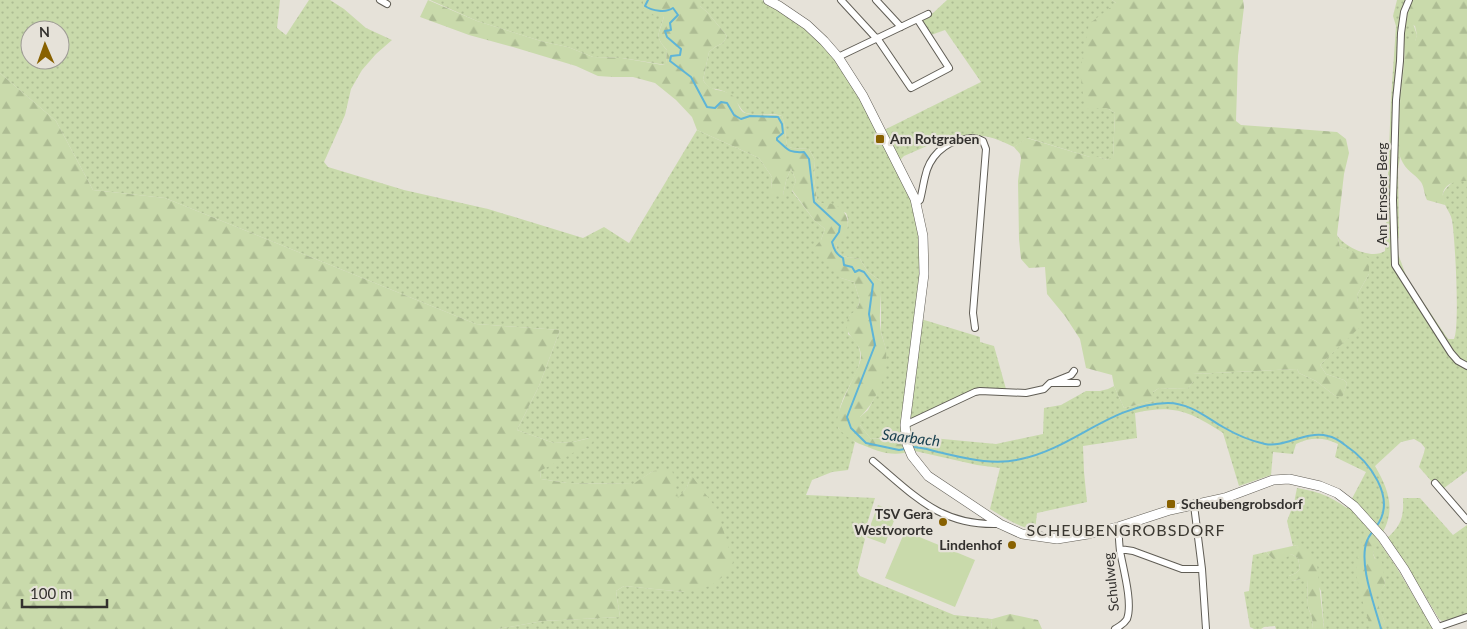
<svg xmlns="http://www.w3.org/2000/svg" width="1467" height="629" font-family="Lato,sans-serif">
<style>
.grass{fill:url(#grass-dots);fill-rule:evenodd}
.forest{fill:url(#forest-firs)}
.pitch{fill:#c9daab}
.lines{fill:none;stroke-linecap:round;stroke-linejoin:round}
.stream{stroke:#5db4d7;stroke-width:2}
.minor-casing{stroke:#605d55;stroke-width:8}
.secondary-casing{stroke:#605d55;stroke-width:10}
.minor{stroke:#fff;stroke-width:6}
.secondary{stroke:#fff;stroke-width:9}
.poi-dot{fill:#886100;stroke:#e6e2d9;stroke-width:2}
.labels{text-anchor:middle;stroke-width:4.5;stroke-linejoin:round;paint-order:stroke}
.poi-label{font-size:14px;font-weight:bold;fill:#33312e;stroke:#e6e2d9;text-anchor:start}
.street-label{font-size:14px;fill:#33312e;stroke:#e6e2d9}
.water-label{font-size:15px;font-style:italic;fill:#1a4150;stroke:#e6e2d9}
.quarter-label{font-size:16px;letter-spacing:1px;fill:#3b3831;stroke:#e6e2d9}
</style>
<defs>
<pattern id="grass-dots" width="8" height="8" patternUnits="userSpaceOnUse" patternTransform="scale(1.25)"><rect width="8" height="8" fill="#c9daab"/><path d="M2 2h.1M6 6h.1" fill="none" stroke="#adbc93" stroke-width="1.8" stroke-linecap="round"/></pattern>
<pattern id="forest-firs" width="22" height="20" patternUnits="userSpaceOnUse" patternTransform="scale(1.25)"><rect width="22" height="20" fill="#c9daab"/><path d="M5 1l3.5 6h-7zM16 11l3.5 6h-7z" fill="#adbc93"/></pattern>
</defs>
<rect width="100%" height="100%" fill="#e6e2d9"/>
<!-- grass -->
<path class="grass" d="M0 0H280L277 28 286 35 309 0H330L344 9 366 28 392 40 376 54 362 70 351 89 345 115 324 162 328 167 404 190 488 209 583 238 604 227 629 243 697 130 759 158 772 177 771 189 783 195 786 181 791 168 796 181 792 191 814 220 825 229 821 240 841 278 854 282 860 301 856 311 849 316 848 334C877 356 846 383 840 408 839 415 839 422 838 428L855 442 848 470 832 472 812 480 806 495 875 498 863 537 865 539 857 571 860 576 954 615 992 619 991 629H498L543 621 620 617 616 591 624 586 685 592 691 476 687 487 678 499 653 471 634 484 567 483 541 479 540 471 589 438 573 442 554 443 517 430 539 386 560 330 476 324 165 198 93 190 56 121 0 73ZM30 30H60V60H30Z
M430 0H643V9L664 16C660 33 653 35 667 50L666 65 622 58 593 57 568 47 544 42 477 21Z
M700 0H762L776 8 804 27 823 44 841 68 858 94 878 133 981 82 945 30 931 35 921 20 933 13 947 0H1112L1116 3 1107 108 1115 113 1113 158 1107 160 1099 157H1090L1028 138 1014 147C989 134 972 131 946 143L943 139 904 156 900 160 923 220 928 249 927 278 921 319 980 337V342L994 346 1006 389H975L910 420 911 436 996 444 1043 434 1044 408 1061 405 1086 391H1100L1108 389 1114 386 1124 408 1153 401V392L1159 388 1187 389 1193 382V374L1297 369 1299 373 1316 381 1334 395 1342 397 1347 383 1344 380 1326 374 1320 365 1360 326 1357 295 1369 274V259L1340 247 1337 235C1344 247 1372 260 1385 251L1391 99 1396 26 1393 16 1397 0H1413L1408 9 1417 35 1415 42 1405 46 1399 121 1398 145 1400 158 1398 169 1399 235 1397 246 1398 254 1407 278 1448 339H1454C1460 328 1455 236 1452 220 1450 211 1442 204 1443 195 1443 190 1451 183 1455 181 1458 180 1464 181 1467 181V471L1440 491 1419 467C1421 460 1424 455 1425 448L1421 443 1414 439 1401 442 1375 466C1390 492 1397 513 1378 540L1397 568 1433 629H1385V622L1374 598 1385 585 1384 577 1373 554 1376 542 1371 536 1369 629H1324L1321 591 1297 545 1293 546 1287 521 1294 503 1297 488C1319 492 1328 495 1347 508L1366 472 1335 457 1338 444C1324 437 1310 437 1296 444L1293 454 1273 452 1271 475 1239 486 1223 433C1190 412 1175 404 1135 413L1137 438 1083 446 1084 472 1087 502 1037 513 1035 530C1018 527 1005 518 990 509L1000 468 977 465 915 451 904 453 900 437 890 445C884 439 880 437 871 439L860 425V417L868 410 877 393 886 350 881 332V281L868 272 860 259 842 256 836 247C841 234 853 229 846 213L821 203 817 200 814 179 815 160 809 149 792 148 787 146C785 136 786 127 782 116 770 112 757 116 746 113 741 111 738 102 733 98 730 96 727 92 723 91 713 87 711 92 703 80L709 52 715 47 723 43 727 36 708 13 700 6Z
M1403 498H1420L1453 535 1467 525V614L1446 620 1442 621 1439 619 1402 558 1387 538C1401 526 1404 517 1403 498Z
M1266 552 1273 559 1291 554 1298 558 1300 569 1296 573 1289 576 1293 581 1300 579H1307L1308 607 1312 618 1313 629H1276L1275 626 1264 627 1261 629H1254L1250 627 1244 592 1249 591 1253 555Z"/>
<!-- forest -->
<path class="forest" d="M428 0 477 21 544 42 568 47 593 57 622 58 663 65 666 64 667 50C653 35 660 34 664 16L650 15 643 9V0H700V6L708 13 727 36 723 43 715 47 709 52 703 80C712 94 722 87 733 96 738 100 738 108 743 112 749 116 773 113 782 116 786 127 785 136 787 146L792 148 809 149 815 160 814 179 817 200C822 205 826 202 832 204 847 208 853 225 843 238 840 242 838 242 836 247L842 256 860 259 868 272 881 281C882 298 878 315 881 332 882 338 885 344 886 350 888 374 877 401 860 417V425L871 439C880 437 884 439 890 444L893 443 894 439 901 437 904 453C888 456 875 450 860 444 854 442 838 431 837 425 836 412 850 386 855 374 857 369 861 362 861 356 861 340 841 335 848 319 849 314 852 314 855 311 858 308 859 304 860 301L854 282 841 278 812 250 821 240 825 229 814 220 792 190 796 181 791 168 786 181 783 195 771 197V189L772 177 759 158 697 130 692 117 676 100 655 83 633 77H613L598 76 576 66 513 47 469 35 420 17Z
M1112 0H1243L1244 7 1238 56 1236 121 1241 125 1337 132 1346 139 1349 153 1344 174 1337 235 1340 247 1369 258V274L1357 295 1361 326 1320 365 1326 374 1344 380 1347 383 1342 398 1334 395 1316 381 1299 373 1297 369 1193 374V382L1187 389 1159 388 1153 392V401L1124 408 1114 386 1112 375 1086 368 1080 339 1065 316 1047 294 1045 267 1029 268 1021 259 1019 239 1018 181 1021 158 1020 154 1014 147 1027 138 1090 157H1099L1107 160 1113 157 1115 113 1107 108 1085 109 1080 72 1089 24 1116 3Z
M1413 0H1467V181C1458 181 1446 182 1443 193 1442 196 1445 201 1445 205L1427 200C1424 194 1424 186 1421 182 1414 173 1406 171 1401 159 1397 151 1398 140 1398 132 1399 103 1404 75 1405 46L1409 41H1415L1417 35 1415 26 1406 20 1408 9Z
M0 73 56 121 93 190 165 198 476 324 560 330 539 386 517 430 554 443 573 442 590 438 593 442 540 471 541 479 567 483 633 484 653 471 672 469 678 498 687 487 691 475 717 509 733 562 728 573 710 586 685 592 624 586 616 591 620 617 543 621 498 629H0Z
M1367 529 1377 542 1373 554 1375 559H1380L1383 565 1385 585 1375 598 1385 622V629H1369V623C1358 584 1348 568 1367 529Z
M1297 545 1306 551 1317 565 1324 629H1313L1312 618 1308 607 1307 579H1300L1293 581 1288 578 1289 576 1296 573 1300 569 1298 558 1291 554 1283 560 1273 559 1266 552Z
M1010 614 1038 620 1042 629H991L992 619Z"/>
<!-- pitch -->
<path class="pitch" d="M878 505 897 513 885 544 866 537Z
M905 531 975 560 955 607 885 578Z"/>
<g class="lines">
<!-- stream -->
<path class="stream" d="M648 0 645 6C652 11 666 13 673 8L678 15 670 23 671 30 665 31 667 37 681 49 680 55 671 56 670 61 691 77 707 107 715 108 721 102 727 103 734 115 741 119 750 116 778 117 782 124 783 133 777 138V140C788 149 787 153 804 152L809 159 814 202 840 226 839 232 832 242C834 250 836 254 843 258L844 265 852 267 855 272 859 270 864 272 873 284 869 314 875 345 847 417 851 428 866 443 899 450 905 449
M912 447C921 447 930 450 938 452 965 458 993 466 1021 459 1074 448 1111 404 1168 403 1189 403 1206 417 1223 427 1235 434 1251 441 1265 444 1285 448 1306 430 1328 436 1334 437 1340 441 1345 445 1369 461 1398 498 1376 527
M1373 531C1371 534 1368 537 1367 541 1358 563 1375 606 1381 629"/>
<defs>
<path id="minor" d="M380 0 387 4
M841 0 876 38
M876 0 901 27
M1409 0 1404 12 1401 33 1400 61 1396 100 1393 200 1395 265 1451 353 1458 361 1467 366
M877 38 911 88 949 68 918 20
M838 57 928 14
M916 203 920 200C922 193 923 185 925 177 929 157 944 142 964 139 971 138 977 137 983 141L986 149 973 313 975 328
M1051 383 1071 375 1074 371
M905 425 975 392 980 391 1026 393 1044 389 1050 383H1077
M873 461C915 496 940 526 999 524
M1435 483 1467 520
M1194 505 1202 569 1206 629
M1120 549 1133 551 1182 569H1202
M1438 627 1467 617
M1115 629C1120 626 1124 624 1127 619 1133 603 1123 568 1120 551 1119 543 1119 535 1118 527"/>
<path id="secondary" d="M768 0 779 6 807 25 824 41 838 57 863 96 915 199 923 236 924 274 905 425 907 444 912 456 928 476 1000 524 1022 534 1057 539 1088 534 1118 527 1170 510 1225 498 1273 480 1289 479 1320 486 1337 493 1354 506 1382 537 1404 569 1438 629"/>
</defs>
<!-- minor casing -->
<use href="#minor" class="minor-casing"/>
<!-- secondary casing -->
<use href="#secondary" class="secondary-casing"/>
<!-- minor -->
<use href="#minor" class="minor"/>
<!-- secondary -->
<use href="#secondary" class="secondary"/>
</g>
<!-- markers -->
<g class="poi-dot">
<rect x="875" y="134" width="10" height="10" rx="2.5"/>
<rect x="1166" y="499" width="10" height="10" rx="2.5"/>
<circle cx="943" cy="522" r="5"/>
<circle cx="1012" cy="545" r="5"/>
</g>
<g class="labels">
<!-- poi labels -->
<g class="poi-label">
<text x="890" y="144">Am Rotgraben</text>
<text x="1181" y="509">Scheubengrobsdorf</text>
<text x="933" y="519" text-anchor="end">TSV Gera<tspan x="933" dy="16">Westvororte</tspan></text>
<text x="1002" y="550" text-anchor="end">Lindenhof</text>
</g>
<!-- street labels -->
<g class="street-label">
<text transform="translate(1382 194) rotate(-90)" y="5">Am Ernseer Berg</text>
<text transform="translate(1111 582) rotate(-96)" y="5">Schulweg</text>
</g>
<!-- water labels -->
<g class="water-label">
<text transform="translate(911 438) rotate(7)" y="5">Saarbach</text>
</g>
<!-- quarter labels -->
<g class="quarter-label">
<text x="1126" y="536">SCHEUBENGROBSDORF</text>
</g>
</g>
<!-- north arrow -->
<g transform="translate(45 45) rotate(358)"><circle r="24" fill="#e6e2d9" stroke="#9e9b95"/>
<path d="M0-4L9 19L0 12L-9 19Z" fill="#886100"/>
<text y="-8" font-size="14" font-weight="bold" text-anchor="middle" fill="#33312e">N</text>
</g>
<!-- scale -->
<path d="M22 599v8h85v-8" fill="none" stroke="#33312e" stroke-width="2.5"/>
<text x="30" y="599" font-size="15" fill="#33312e" stroke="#e6e2d9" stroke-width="4" paint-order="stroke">100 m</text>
</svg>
